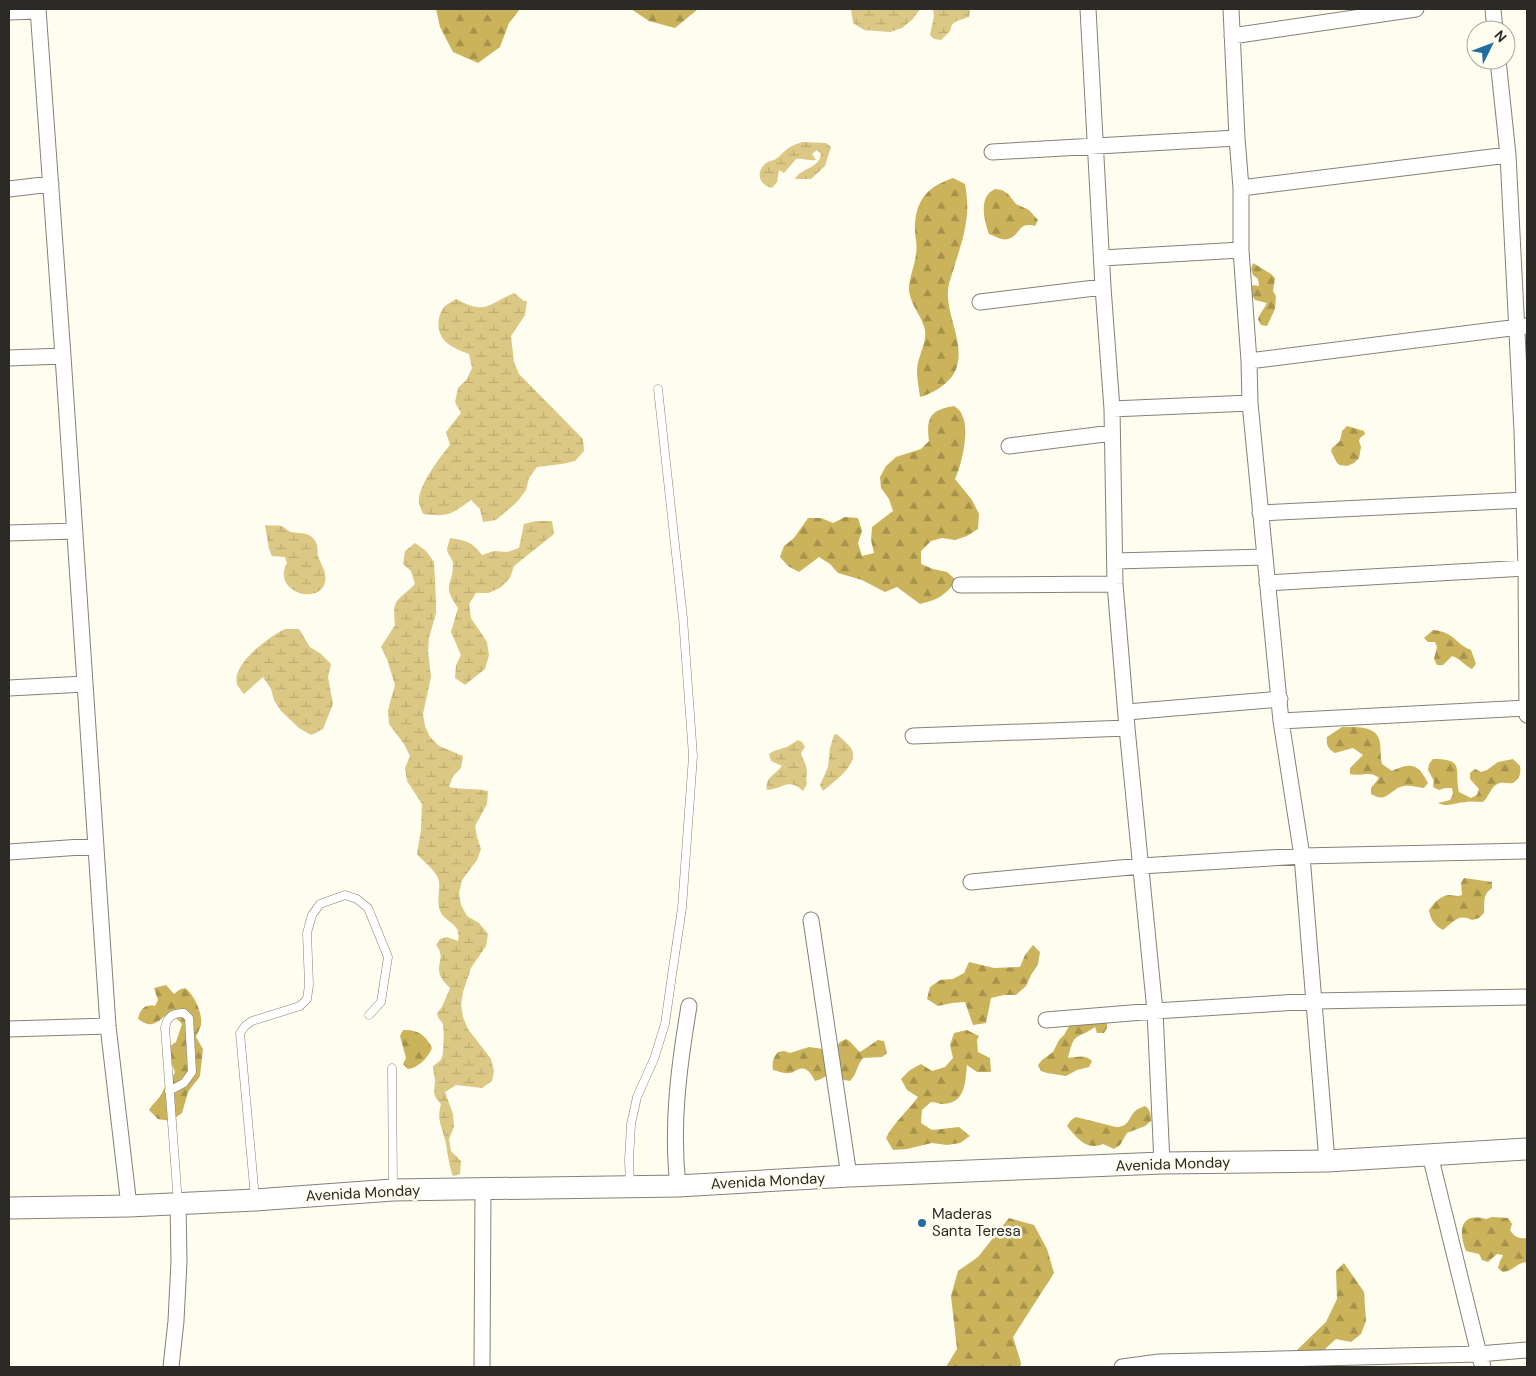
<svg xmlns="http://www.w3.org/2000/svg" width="1536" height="1376" font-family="'DM Sans',sans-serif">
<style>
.forest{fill:url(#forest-firs)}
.wetland{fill:url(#wetland-marsh)}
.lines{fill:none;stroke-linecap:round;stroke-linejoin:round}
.lane-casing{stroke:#848177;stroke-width:9}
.street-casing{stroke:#848177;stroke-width:17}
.secondary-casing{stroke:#848177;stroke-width:23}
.lane{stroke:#fff;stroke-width:8}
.street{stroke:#fff;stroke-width:15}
.secondary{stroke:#fff;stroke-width:21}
.poi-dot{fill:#226da0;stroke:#fffcf0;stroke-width:2}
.labels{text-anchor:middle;stroke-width:5;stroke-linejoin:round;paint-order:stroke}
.street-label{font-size:15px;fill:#2b2a26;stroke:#fffcf0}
.poi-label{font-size:15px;fill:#2b2a26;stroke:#fffcf0;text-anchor:start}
</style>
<defs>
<pattern id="forest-firs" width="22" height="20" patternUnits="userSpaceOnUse" patternTransform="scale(1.25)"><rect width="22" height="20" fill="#cbb35b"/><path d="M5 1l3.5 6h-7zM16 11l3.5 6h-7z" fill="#a5924b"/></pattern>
<pattern id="wetland-marsh" width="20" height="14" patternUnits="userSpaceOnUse" patternTransform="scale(1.25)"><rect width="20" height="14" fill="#dbc884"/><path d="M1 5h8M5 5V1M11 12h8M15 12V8" fill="none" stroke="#bcac72"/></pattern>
</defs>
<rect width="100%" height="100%" fill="#fffcf0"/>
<!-- forest -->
<path class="forest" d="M436 9H520L509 23 500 47 478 63 453 52 440 27Z
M631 9H698L675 28 649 21Z
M953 178 965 184C971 215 964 236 955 264 953 272 949 281 948 290 946 315 964 341 957 366 953 382 934 393 920 397 919 389 917 379 917 371 917 357 927 344 925 330 922 316 911 306 909 291 908 281 915 265 916 254 918 244 914 234 915 224 917 197 930 186 953 178Z
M995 189 1002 190 1008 194 1016 204 1029 210 1038 220 1035 226C1017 221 1021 236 1008 239 1002 241 995 236 989 234 984 219 978 197 995 189Z
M1253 263 1271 274 1275 278 1273 291 1276 296 1275 309 1267 326 1261 325 1258 319C1260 313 1264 309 1267 303L1255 300 1249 290 1253 285 1259 286 1258 279 1253 275 1251 269Z
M954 406C957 408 961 411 962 415 970 429 962 464 955 479L972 500 979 514 978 529 967 536 955 540 942 538 931 541 921 551V564L933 569 947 572 957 581C943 596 940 599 920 604L897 587 885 592 862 580 838 573 830 564 819 557 799 572 788 566 780 557 784 546 794 538 808 518H821L833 523 845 517 858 518 862 531 858 543 862 556 874 553 871 540 872 527 893 511 889 499 881 488 880 477 886 466 896 457 921 449 929 441C926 418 930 410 954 406Z
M1347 426 1364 431 1365 434 1360 438 1359 441 1361 447 1359 458 1354 463 1347 466 1340 465 1337 463 1331 451 1332 448 1340 441 1342 431Z
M1433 630C1455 632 1455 644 1471 650L1476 664 1472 669C1464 665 1461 659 1452 656L1443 665H1437L1434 659 1437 647 1435 642H1428L1424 638Z
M1342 727C1356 727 1378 725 1380 743 1381 750 1380 757 1382 764L1392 771C1412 762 1418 764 1428 783L1424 788C1417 787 1408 784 1400 787 1388 792 1387 803 1371 794V788L1379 778C1370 770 1361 777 1350 774V768L1363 755 1353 748 1335 753C1328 749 1326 745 1327 737Z
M1433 759C1466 759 1454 770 1459 792L1471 798 1477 795 1479 789 1470 779V773L1475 769 1481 772 1487 770 1498 762 1513 759 1520 766C1521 774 1520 778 1513 783 1509 784 1504 782 1500 783 1491 785 1489 797 1483 802 1477 802 1472 801 1466 802 1456 802 1449 808 1438 803L1450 800 1453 794 1452 788H1445L1439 790 1433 787 1434 781 1428 770 1429 764Z
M1464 878 1492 882V888C1482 895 1485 902 1484 913L1479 918 1472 920C1459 913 1453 922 1443 930 1435 926 1430 919 1429 910 1433 904 1441 895 1449 895 1454 895 1457 897 1462 895L1461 883Z
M1033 945 1040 952 1038 964 1031 975 1026 986 1016 995H1004L991 998 986 1023 973 1025 965 1002 952 1003 938 1006 927 999 930 987 940 980 953 979 964 973 969 962 994 968 1020 967 1025 955Z
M166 985 174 994 179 990 185 988C194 994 203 1014 201 1025 200 1029 197 1033 196 1037L203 1049 200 1076 188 1092 182 1113 171 1121 158 1119 149 1110C153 1103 159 1099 162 1093 166 1084 168 1081 175 1073 173 1059 157 1053 176 1042L182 1024 173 1015 167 1014C157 1023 151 1029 138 1019 140 1009 145 1004 155 1006L158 1000 154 988Z
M1077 1020 1090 1024 1107 1021V1028L1104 1033H1097L1095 1027C1075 1041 1075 1030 1068 1058 1078 1057 1085 1054 1092 1061L1089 1067 1077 1070 1066 1076 1047 1073 1041 1071 1038 1065 1042 1060 1053 1052 1059 1040 1064 1035 1071 1023Z
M403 1030C417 1029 426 1035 432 1048 428 1058 418 1068 408 1069L403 1064 406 1058 400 1036Z
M967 1030 979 1036 977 1040 978 1052 990 1058 991 1072H977L967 1065C965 1082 966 1103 943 1104 939 1104 935 1102 931 1102L922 1110 921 1123 932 1130 959 1127 970 1136 960 1143 947 1145 932 1143 907 1149 893 1150 886 1138C894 1122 907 1112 918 1097L907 1090 901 1079 910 1070 921 1064 932 1071 945 1067 953 1058 950 1045 954 1033Z
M846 1039C852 1042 854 1047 860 1052L878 1040 884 1041 887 1053 882 1057 863 1058C857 1065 857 1074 850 1081L844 1080 840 1076 828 1075 821 1079 815 1081C811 1074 807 1065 797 1070 791 1072 796 1072 789 1073 784 1074 778 1071 773 1070 772 1062 773 1058 778 1052L784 1051 790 1053 809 1047 823 1049 836 1047 840 1042Z
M1145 1106C1151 1110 1151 1115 1151 1121L1145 1126 1127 1133 1120 1145 1114 1149 1103 1144C1086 1151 1077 1138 1067 1126L1071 1120 1076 1117 1116 1127C1128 1127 1128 1120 1134 1112 1137 1109 1142 1107 1145 1106Z
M1492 1217 1508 1218 1512 1224 1510 1230C1514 1237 1519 1239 1527 1238V1263L1526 1262C1517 1263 1513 1271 1503 1272L1498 1268 1500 1261 1503 1255 1497 1254 1488 1262 1482 1260 1479 1254 1466 1251C1458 1231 1460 1212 1486 1219Z
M1009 1218 1034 1225 1047 1249 1054 1273 1013 1337 1021 1363 1020 1367H946L957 1349 951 1296 958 1271 978 1257Z
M1344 1263 1364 1292 1366 1321 1361 1334 1351 1342 1336 1339 1326 1348 1322 1360 1317 1367H1290L1289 1362 1297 1350 1326 1322 1337 1299 1336 1271Z"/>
<!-- wetland -->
<path class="wetland" d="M851 9H920L913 19 902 28 890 32 864 30 853 23Z
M933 9H967L970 11 969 17 957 21 952 24 950 31 941 40 934 39 930 35 934 16Z
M803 142 826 143 831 147 825 166 811 179H795C802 167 819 169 821 154L817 150 812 154 816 160C809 161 803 158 796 159L784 173 779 170 777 182 772 188C760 186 755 173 765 164 768 161 772 161 776 159 779 157 782 153 785 151 790 146 796 144 803 142Z
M514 293 524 301H527L525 315 511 336 514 362 519 374 583 439 584 451 575 461 562 464 537 467 529 478 526 490 517 502 496 520 483 522 480 509 471 500C450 515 449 517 423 514 422 511 420 507 419 503 417 487 440 457 450 445L446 432 461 413 455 402 458 388 467 379 472 368 469 354C461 351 453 348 447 343 436 334 436 316 445 306 448 304 453 301 456 299 486 315 487 305 514 293Z
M536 521H552L554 534 514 566 510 578 500 588 488 593H476L469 604 471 618 487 642 489 655 485 669 465 685 455 678 456 665 461 655 451 632 458 608C441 584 453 587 453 564 453 559 448 555 447 550 447 547 449 542 450 538 467 541 471 541 482 555L494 551 507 552 519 548 524 524Z
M265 525C271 526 276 525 281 526 285 527 287 531 291 532 301 534 312 531 317 545 318 548 317 553 318 556 321 565 327 572 325 582 320 606 271 592 287 563L285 557 272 556 269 549Z
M415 543 426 551 434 562 436 600V613L429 638 428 651 431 677 423 714 425 726 430 737 439 746 463 756 461 768 453 776 449 787C462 790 474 788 488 791L487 804 475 826 477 837 481 849 477 860 462 880 459 893 461 905 467 916 479 923 488 934 486 946 471 968 463 992 461 1004 463 1017 468 1029 491 1059 494 1071 492 1081 482 1088 456 1085 445 1092 453 1114 454 1127 449 1139 451 1151 461 1161 460 1174 453 1176C449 1166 448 1155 446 1144 443 1128 436 1121 441 1104 431 1094 435 1091 435 1079 434 1075 433 1071 433 1066 436 1064 441 1061 442 1057 444 1054 444 1026 443 1024 440 1019 438 1019 437 1013L442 1007 450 988C446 984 442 980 440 975 436 963 446 957 436 945L440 939 447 937 458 941C461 923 449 925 441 913 435 901 442 887 438 878 434 869 423 861 417 854L421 830 422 804 407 781 405 768 410 756 404 744 389 724 388 710 395 685 387 659 381 647 395 625C392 598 397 602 415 584L411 571 403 564 405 551Z
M285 629H299L310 647 321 654 331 664 328 677 333 704 323 729 311 735 299 728 281 711 274 700 271 689 263 677 244 694C242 691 238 687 237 684 231 664 270 636 285 629Z
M837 734C841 738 847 743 851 748 861 764 833 782 823 791L820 785 828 767 830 748 834 735Z
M798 740 802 742 805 747 801 753C802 758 805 762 806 766 808 772 805 778 807 784L803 791C788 777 783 789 767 790 764 778 775 775 782 766L771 761 769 754 774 751 787 747Z"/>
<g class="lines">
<defs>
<path id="lane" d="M392 1068 393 1189
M169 1091 184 1083 192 1072 189 1018 184 1013C173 1013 167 1016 165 1028L178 1203
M630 1185 629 1160 631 1124 637 1097 654 1059 665 1024 673 968 682 908 693 756 683 618 658 389
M255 1198 240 1033 245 1026 252 1021 300 1006 307 999 309 985 307 933 312 915 320 904 345 895 357 899 368 908 388 957 381 1002 369 1015"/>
<path id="street" d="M38 9 63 356 108 1026 129 1206
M1088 9 1103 287 1112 409 1115 584 1127 728 1155 1011 1162 1163
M1231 9 1237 138 1241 188V250L1249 361 1250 403 1281 721 1302 856 1327 1161
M1493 9 1495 30
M9 12 38 11
M1232 36 1416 9
M1498 60 1508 155 1522 431 1526 568 1527 715
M992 152 1237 138
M1241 188 1508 155
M9 189 51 184
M1102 258 1241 250
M980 302 1103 287
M9 358 63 356
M1249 361 1527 326
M1112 409 1250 403
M1009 446 1112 433
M1260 513 1524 500
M9 533 75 531
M1115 561 1265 557
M1267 583 1527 568
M960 585 1115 584
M9 688 85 684
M1127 712 1280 699
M1281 721 1527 708
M913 736 1127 728
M9 852 96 846
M971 882 1141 866 1302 856 1527 851
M811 920 849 1176
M1046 1020 1155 1011 1315 1001 1527 997
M9 1029 108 1026
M1430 1155 1479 1354 1483 1367
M678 1186C671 1125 679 1066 689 1006
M171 1367 176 1321 179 1261 178 1203
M482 1367 483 1190
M1122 1367 1159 1362 1479 1354 1527 1350"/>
<path id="secondary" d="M9 1208 129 1206 255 1200 393 1190 678 1186 849 1176 1162 1163 1327 1161 1527 1149"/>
</defs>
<!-- lane casing -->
<use href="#lane" class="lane-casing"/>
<!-- street casing -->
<use href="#street" class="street-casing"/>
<!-- secondary casing -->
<use href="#secondary" class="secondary-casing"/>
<!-- lane -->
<use href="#lane" class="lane"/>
<!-- street -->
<use href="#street" class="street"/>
<!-- secondary -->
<use href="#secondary" class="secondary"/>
</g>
<!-- markers -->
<circle class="poi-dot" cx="922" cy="1223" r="5"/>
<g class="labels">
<!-- street labels -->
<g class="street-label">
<text transform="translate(1173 1164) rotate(-2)" y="5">Avenida Monday</text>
<text transform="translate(768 1181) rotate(-3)" y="5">Avenida Monday</text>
<text transform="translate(363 1193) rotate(-3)" y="5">Avenida Monday</text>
</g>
<!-- poi labels -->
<g class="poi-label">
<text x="932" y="1219">Maderas<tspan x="932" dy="17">Santa Teresa</tspan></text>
</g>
</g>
<!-- border -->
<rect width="1536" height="1376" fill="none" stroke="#2b2a26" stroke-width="20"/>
<!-- north arrow -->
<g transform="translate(1491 45) rotate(48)"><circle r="24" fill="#fffcf0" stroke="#aaa89f"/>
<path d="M0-4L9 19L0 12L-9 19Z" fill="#226da0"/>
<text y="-8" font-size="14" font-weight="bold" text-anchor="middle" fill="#2b2a26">N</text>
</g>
</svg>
